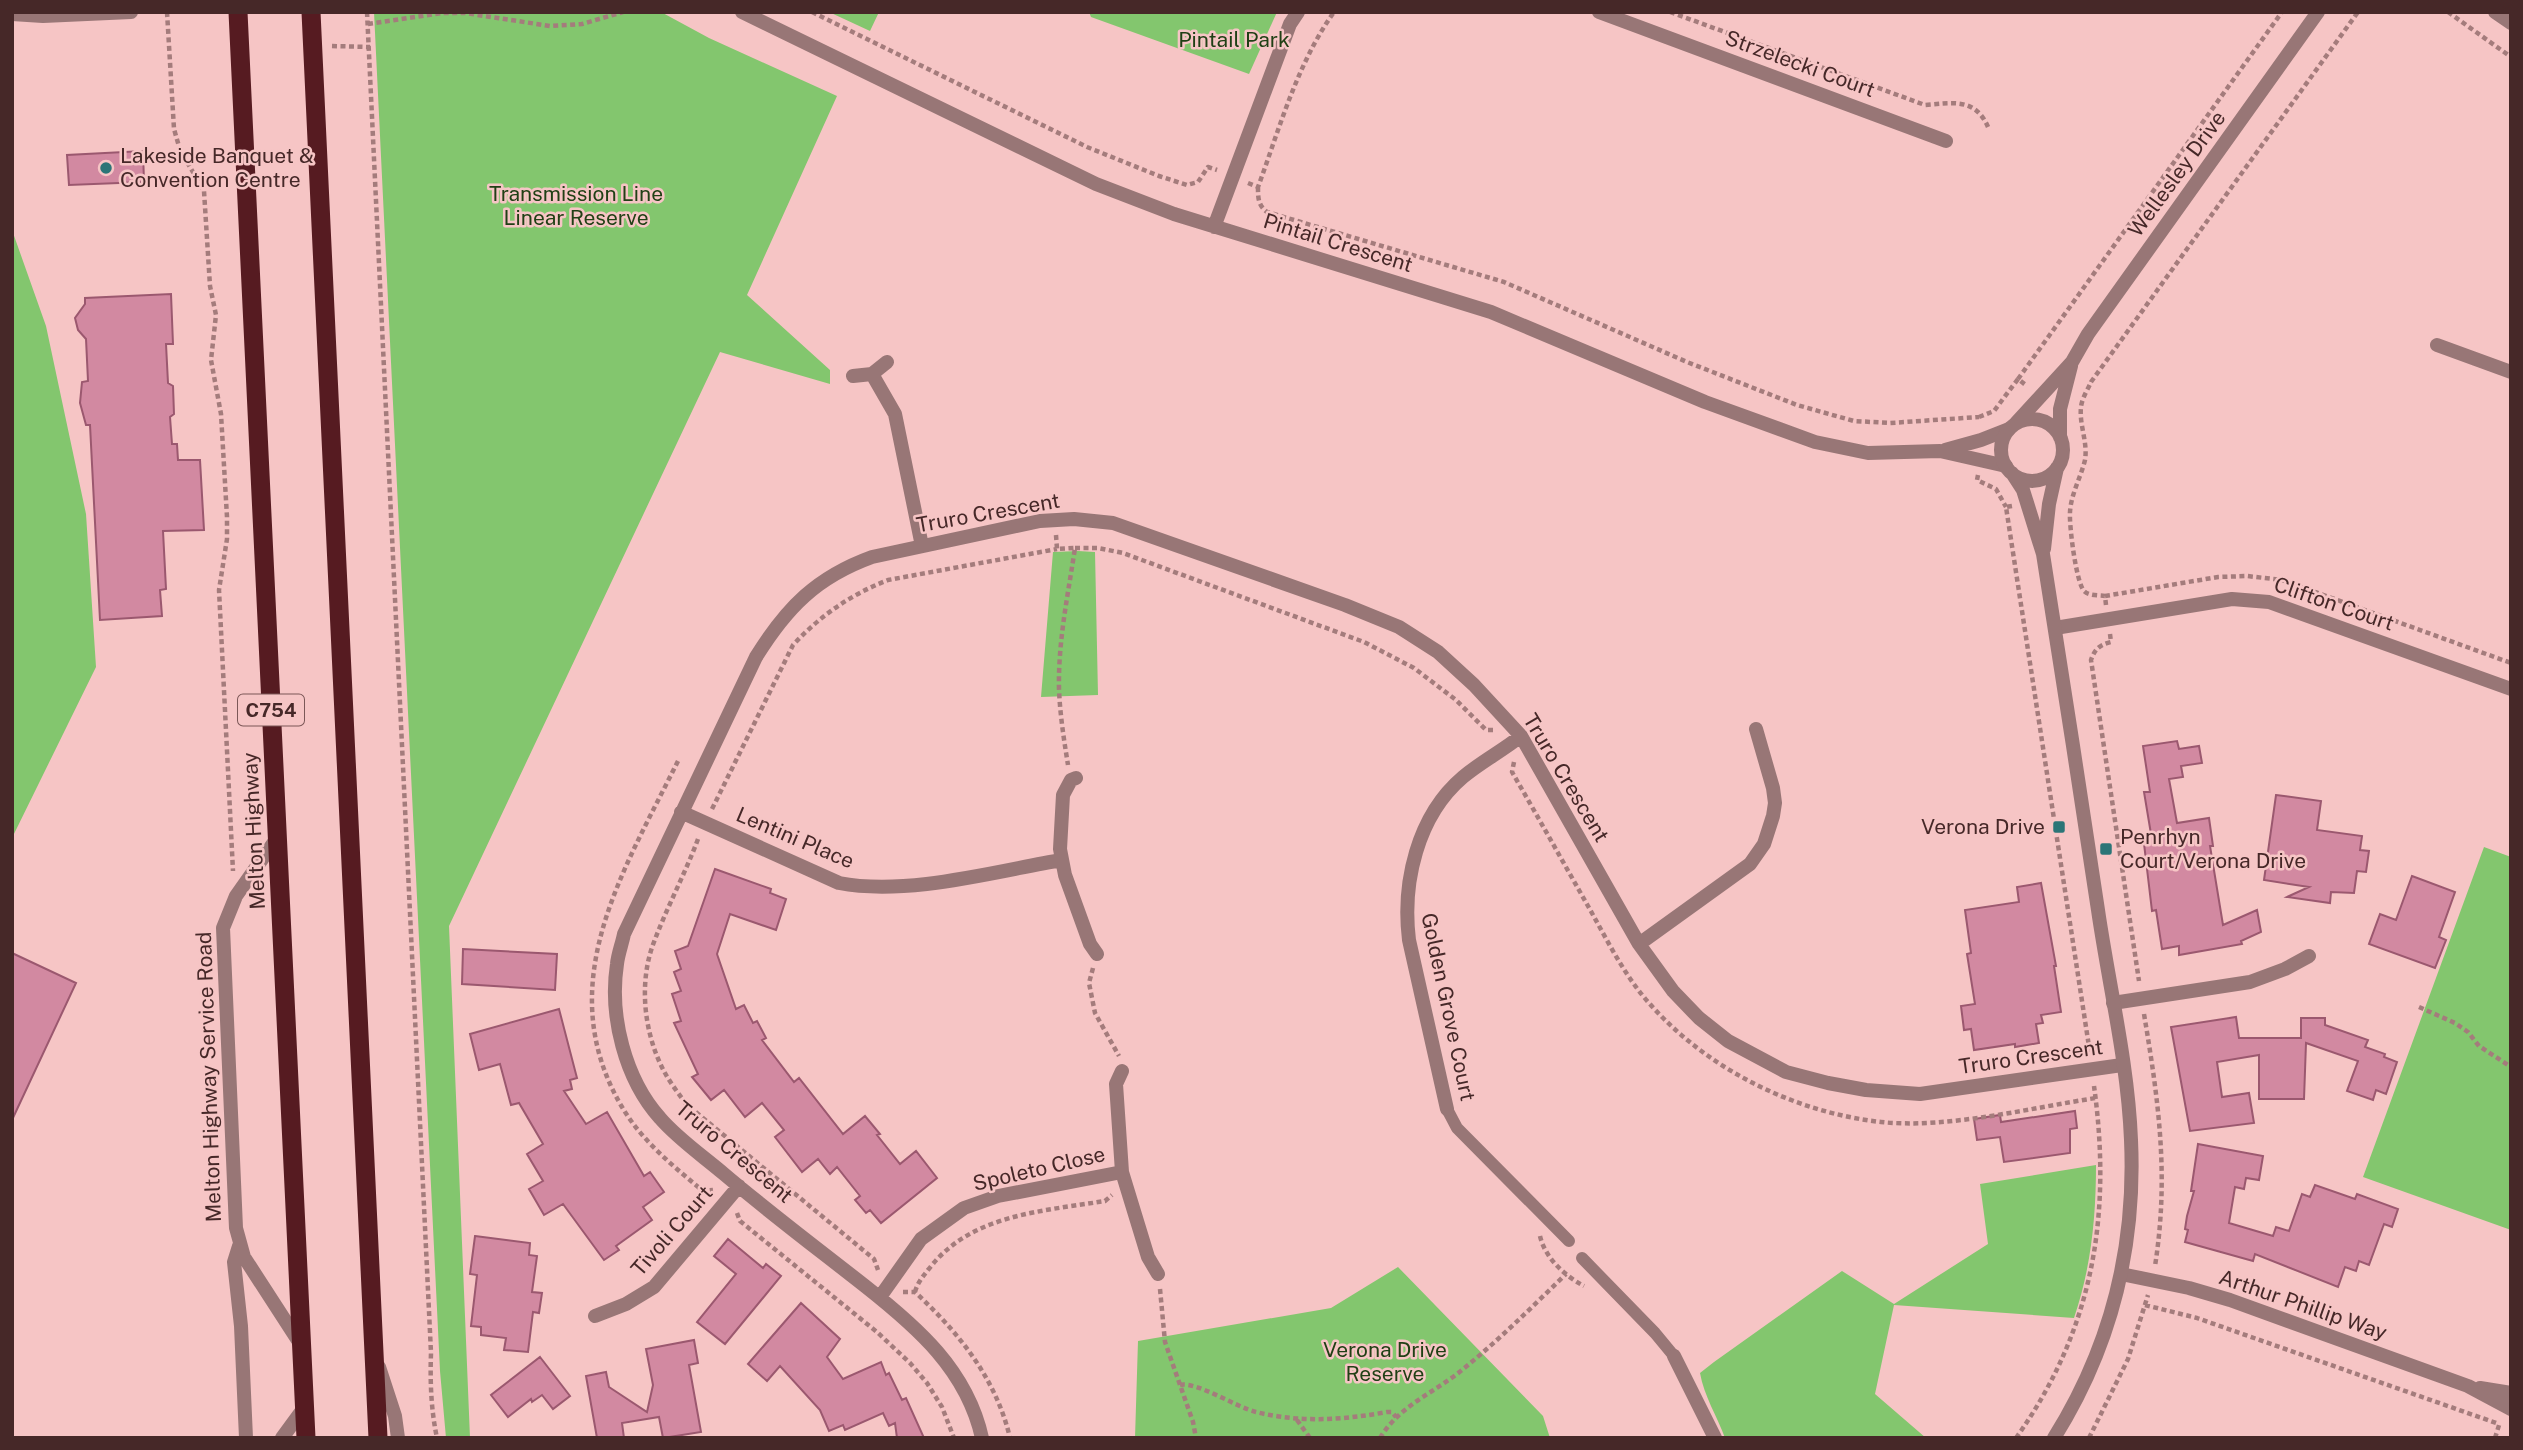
<svg xmlns="http://www.w3.org/2000/svg" width="2523" height="1450" font-family="'Public Sans',sans-serif">
<style>
.green{fill:#83c66e}
.building{fill:#d289a1;stroke:#9b586f;stroke-width:2}
.lines{fill:none;stroke-linecap:round;stroke-linejoin:round}
.path{stroke:#a47c7c;stroke-width:4.5;stroke-dasharray:5 3.5;stroke-linecap:butt}
.service{stroke:#987676;stroke-width:12}
.minor{stroke:#987676;stroke-width:14}
.tertiary{stroke:#987676;stroke-width:14}
.trunk{stroke:#561b21;stroke-width:19}
.poi-dot{fill:#2b7577;stroke:#f6c5c5;stroke-width:2.5}
.labels{text-anchor:middle;stroke-width:5;stroke-linejoin:round;paint-order:stroke}
.shield{fill:#f6c5c5;stroke:#7b5757;stroke-width:2}
.shield-label{font-size:19px;font-weight:bold;fill:#462828}
.park-label{font-size:21px;fill:#204015;stroke:#f6c5c5}
.street-label{font-size:21px;fill:#462828;stroke:#f6c5c5}
.poi-label{font-size:21px;fill:#462828;stroke:#f6c5c5;text-anchor:start}
</style>
<rect width="100%" height="100%" fill="#f6c5c5"/>
<!-- green -->
<path class="green" d="M374 12H661L709 38 837 96 747 295 830 370V384L720 352 449 926 470 1438H446L440 1371Z
M829 12H879L870 31Z
M1089 12H1277L1249 74 1091 17Z
M12 230 46 326 86 514 96 667 12 838Z
M1078 551 1095 552 1098 695 1041 697 1053 552Z
M2484 847 2511 857V1230L2363 1177Z
M2096 1165C2096 1218 2091 1268 2074 1318L1894 1305 1875 1394 1926 1438H1725C1717 1416 1704 1396 1700 1373L1714 1362 1842 1271 1894 1304 1988 1244 1980 1184Z
M1398 1267 1543 1416 1550 1438H1135L1138 1341 1331 1308Z"/>
<!-- building -->
<path class="building" d="M143 151 144 182 69 185 67 155Z
M171 294 173 344H166L168 383 173 386 174 414 170 417 172 444H177L178 460H200L204 530 163 531 166 589 160 590 162 616 100 620 90 425H86L80 403 82 382 88 381 86 339 78 330 75 318 85 304V298Z
M2177 741 2179 749 2199 746 2202 763 2181 766 2183 777 2169 779 2177 823 2209 818 2213 846H2210L2223 925 2257 910 2261 932 2241 941 2242 944 2179 955V946L2162 949 2156 910 2152 911 2143 835 2151 834 2144 792H2150L2143 746Z
M2276 795 2321 801 2317 830 2362 836 2360 850 2369 851 2366 872 2357 871 2354 893 2331 892 2330 903 2287 897 2309 887 2264 880Z
M715 869 771 889 770 893 786 899 776 930 730 914 717 954 736 1009 744 1005 753 1023 757 1021 766 1038 762 1040 794 1082 799 1078 843 1134 865 1116 880 1134 877 1135 900 1164 916 1151 937 1178 881 1223 870 1210 866 1213 855 1200 860 1196 837 1167 830 1174 818 1159 802 1172 775 1137 784 1130 762 1103 745 1117 724 1090 711 1100 692 1077 698 1074 674 1023 681 1021 672 994 681 991 674 972 681 969 675 951 688 946Z
M2412 876 2455 892 2439 937 2446 940 2435 968 2369 944 2380 914 2396 920Z
M2041 883 2056 966H2054L2061 1012 2041 1015 2043 1023 2036 1024 2039 1043 2015 1047V1044L1974 1050 1971 1029 1964 1030 1961 1006 1975 1004 1967 954 1971 953 1965 910 2019 902 2017 887Z
M463 949 557 954 555 990 462 984Z
M12 953 76 983 12 1120Z
M559 1009 577 1078 570 1080 572 1089 564 1091 586 1124 607 1112 644 1176 650 1172 664 1192 643 1207 652 1220 616 1246 619 1250 604 1260 563 1204 544 1215 529 1189 543 1181 527 1154 543 1144 519 1103 511 1105 500 1064 479 1070 470 1034Z
M2236 1017 2239 1038H2301V1018H2325V1025L2368 1040 2365 1047 2385 1054 2384 1057 2397 1062 2386 1094 2376 1090 2373 1100 2347 1091 2358 1061 2306 1043 2304 1099H2259V1055L2217 1062 2222 1097 2249 1093 2254 1123 2190 1131 2171 1027Z
M2075 1111 2077 1128 2070 1129V1153L2004 1162 2000 1137 1977 1140 1974 1119 2000 1115 2001 1122Z
M2198 1144 2263 1156 2259 1180 2246 1178 2244 1189 2235 1187 2229 1223 2273 1236 2276 1227 2289 1231 2302 1194 2310 1197 2315 1185 2355 1199 2357 1194 2398 1209 2392 1227 2384 1224 2369 1265 2359 1261 2356 1271 2345 1267 2338 1287 2255 1254 2253 1261 2185 1242 2188 1230 2185 1229 2187 1216 2194 1191H2191Z
M475 1236 530 1243 529 1255 537 1256 532 1292 542 1293 539 1313 533 1312 528 1352 504 1350 506 1338 481 1335V1327L471 1326 477 1275 470 1274Z
M728 1239 763 1268 766 1264 781 1276 725 1344 697 1322 736 1274 714 1256Z
M801 1303 840 1339 827 1357 843 1379 881 1362 886 1375 889 1373 902 1400 906 1398 924 1438H897L895 1423 889 1426 883 1413 845 1430 843 1425 829 1431 820 1410 780 1366 767 1381 748 1364Z
M694 1340 698 1363 689 1365 701 1432 663 1438 659 1417 622 1423 624 1438H597L586 1376 606 1372 609 1387 647 1412 653 1385 646 1349Z
M540 1357 570 1396 553 1409 542 1395 532 1402 531 1399 508 1417 491 1395Z"/>
<g class="lines">
<!-- path -->
<path class="path" d="M167 12 174 129 180 150 204 191 210 286 216 315 211 360 221 414 227 517V539L219 590 233 871
M367 12 431 1353C430 1382 431 1410 437 1438
M812 12 1087 147 1159 176 1187 185 1198 182 1208 167 1217 170
M1670 12 1925 105C1952 103 1975 97 1988 127
M2448 12 2511 57
M368 24 442 13H465L550 26 582 24 623 12
M332 46 370 47
M1248 183 1258 187C1280 127 1297 64 1334 12
M1258 187C1258 198 1258 205 1267 212L1504 282 1687 362 1797 405 1854 421 1890 423 1979 417
M2018 379 2282 12
M1979 417 1994 411 2018 379 2027 386
M1978 475 1977 480 1996 489 2006 507
M2012 506 2006 507 2090 1053
M1056 535 1057 549 1075 548C1068 595 1058 641 1059 689 1060 715 1064 740 1068 765
M1075 548H1098L1123 553 1364 642 1414 668 1456 700 1486 730H1493
M2105 596 2218 577 2247 576 2282 580 2511 663
M2106 605 2105 596C2098 595 2089 596 2084 591 2076 582 2069 525 2070 512 2071 494 2081 477 2085 460 2088 442 2079 425 2081 407 2082 398 2088 389 2091 382L2358 12
M2110 634 2111 642C2099 645 2095 649 2091 660L2139 981
M678 761C623 872 550 985 622 1107 642 1141 673 1166 703 1191L713 1190
M1514 762 1512 772C1538 817 1563 862 1588 906 1605 936 1621 969 1643 996 1701 1066 1791 1112 1881 1122 1947 1129 2030 1108 2096 1098
M712 809 793 645C821 615 850 595 888 580L1057 549
M698 839C685 874 667 907 654 942 638 983 644 1035 665 1073 671 1084 679 1094 686 1104L874 1259 878 1270
M1093 968 1089 983 1095 1013 1119 1056
M2419 1007 2455 1023 2468 1032 2479 1046 2511 1067
M2144 1014C2159 1103 2169 1177 2155 1266
M737 1213 740 1221 877 1332 910 1363 927 1383 942 1407 954 1438
M1540 1236C1545 1258 1565 1276 1584 1286
M1160 1289 1165 1342 1193 1422 1196 1438
M903 1292H915C958 1332 996 1378 1010 1438
M915 1292C918 1281 925 1274 932 1265 974 1214 1044 1211 1105 1201L1112 1195
M2145 1305 2197 1318 2499 1424
M1180 1385C1196 1381 1236 1407 1256 1412 1301 1423 1342 1420 1387 1412H1392L1396 1417
M1297 1420 1310 1438
M1380 1438C1400 1405 1434 1393 1462 1370 1499 1340 1532 1307 1566 1274
M2016 1438C2093 1330 2112 1216 2094 1086
M2089 1438 2128 1359 2148 1295
M2495 1438 2500 1422"/>
<!-- service -->
<path class="service" d="M1447 1109 1457 1128 1569 1241
M1582 1258 1655 1333 1674 1356"/>
<!-- minor -->
<path class="minor" d="M742 12 1096 184 1174 214 1491 312 1705 402 1815 442 1868 453 1940 451 2006 466
M1599 12 1946 141
M2495 12 2511 23
M12 14 43 16 131 12
M1214 227 1290 24 1298 12
M2437 345 2511 372
M872 374 895 414 922 546
M853 376 872 374 887 362
M1945 450 1981 440 2009 429
M2055 628 2232 599 2269 602 2511 689
M1076 778 1071 780 1063 795 1060 849 1065 875 1090 944 1097 954
M681 812 839 883C906 896 993 872 1061 860
M277 838 236 896 223 928 236 1228 244 1257 301 1345
M1639 944 1750 864 1764 844 1773 816 1775 803 1773 788 1756 729
M2113 1003 2250 982 2285 969 2309 956
M1122 1071 1116 1084 1122 1172 1148 1257 1158 1274
M1447 1109 1409 940C1402 883 1417 816 1463 777 1481 762 1502 751 1521 736
M239 1246 234 1262 241 1326 246 1438
M2121 1274 2189 1288 2230 1300 2468 1386 2511 1409
M880 1297 921 1239 964 1208 998 1196 1122 1172
M595 1316 626 1304 654 1287 739 1186
M1674 1356 1715 1438
M2480 1388 2511 1393
M282 1438 304 1408
M982 1438C967 1370 917 1327 865 1286 818 1249 770 1213 724 1174 703 1156 678 1139 660 1118 625 1079 609 1016 617 964 618 954 622 944 624 934L756 657C787 607 817 577 872 557L1040 521 1074 519 1113 523 1345 605 1399 627 1438 652 1474 685 1521 736 1639 944 1673 991 1699 1018 1728 1041 1786 1072 1828 1083 1866 1090 1920 1094 2122 1065"/>
<!-- tertiary -->
<path class="tertiary" d="M2001 450a31 31 0 1 1 62 0a31 31 0 1 1-62 0Z
M2016 423 2072 362 2088 334 2318 12
M2060 437V409L2071 366
M2012 473 2023 490 2043 554C2062 673 2080 791 2098 910 2109 986 2128 1063 2131 1140 2136 1248 2111 1347 2054 1438
M2044 549 2049 504 2057 468
M379 1367 395 1416 398 1438"/>
<!-- trunk -->
<path class="trunk" d="M238 12 306 1438
M311 12 378 1438"/>
</g>
<!-- markers -->
<g class="poi-dot">
<circle cx="106" cy="168" r="7"/>
<rect x="2052" y="820" width="14" height="14" rx="3.5"/>
<rect x="2099" y="842" width="14" height="14" rx="3.5"/>
</g>
<g class="labels">
<!-- shield labels -->
<rect class="shield" x="238" y="694.5" width="66" height="31" rx="5"/>
<g class="shield-label">
<text x="271" y="717">C754</text>
</g>
<!-- park labels -->
<g class="park-label">
<text x="1234" y="47">Pintail Park</text>
<text x="576" y="201">Transmission Line<tspan x="576" dy="24">Linear Reserve</tspan></text>
<text x="1385" y="1357">Verona Drive<tspan x="1385" dy="24">Reserve</tspan></text>
</g>
<!-- street labels -->
<g class="street-label">
<text transform="translate(1800 64) rotate(20)" y="7">Strzelecki Court</text>
<text transform="translate(2177 174) rotate(-54)" y="7">Wellesley Drive</text>
<text transform="translate(1338 243) rotate(17)" y="7">Pintail Crescent</text>
<text transform="translate(988 513) rotate(-10)" y="7">Truro Crescent</text>
<text transform="translate(2334 604) rotate(19)" y="7">Clifton Court</text>
<text transform="translate(1566 778) rotate(59)" y="7">Truro Crescent</text>
<text transform="translate(254 831) rotate(-93)" y="7">Melton Highway</text>
<text transform="translate(795 838) rotate(23)" y="7">Lentini Place</text>
<text transform="translate(1448 1007) rotate(78)" y="7">Golden Grove Court</text>
<text transform="translate(2031 1057) rotate(-8)" y="7">Truro Crescent</text>
<text transform="translate(209 1077) rotate(-92)" y="7">Melton Highway Service Road</text>
<text transform="translate(734 1152) rotate(40)" y="7">Truro Crescent</text>
<text transform="translate(1039 1169) rotate(-13)" y="7">Spoleto Close</text>
<text transform="translate(672 1231) rotate(-49)" y="7">Tivoli Court</text>
<text transform="translate(2303 1305) rotate(19)" y="7">Arthur Phillip Way</text>
</g>
<!-- poi labels -->
<g class="poi-label">
<text x="120" y="163">Lakeside Banquet &amp;<tspan x="120" dy="24">Convention Centre</tspan></text>
<text x="2045" y="834" text-anchor="end">Verona Drive</text>
<text x="2120" y="844">Penrhyn<tspan x="2120" dy="24">Court/Verona Drive</tspan></text>
</g>
</g>
<!-- border -->
<rect width="2523" height="1450" fill="none" stroke="#462828" stroke-width="28"/>
</svg>
